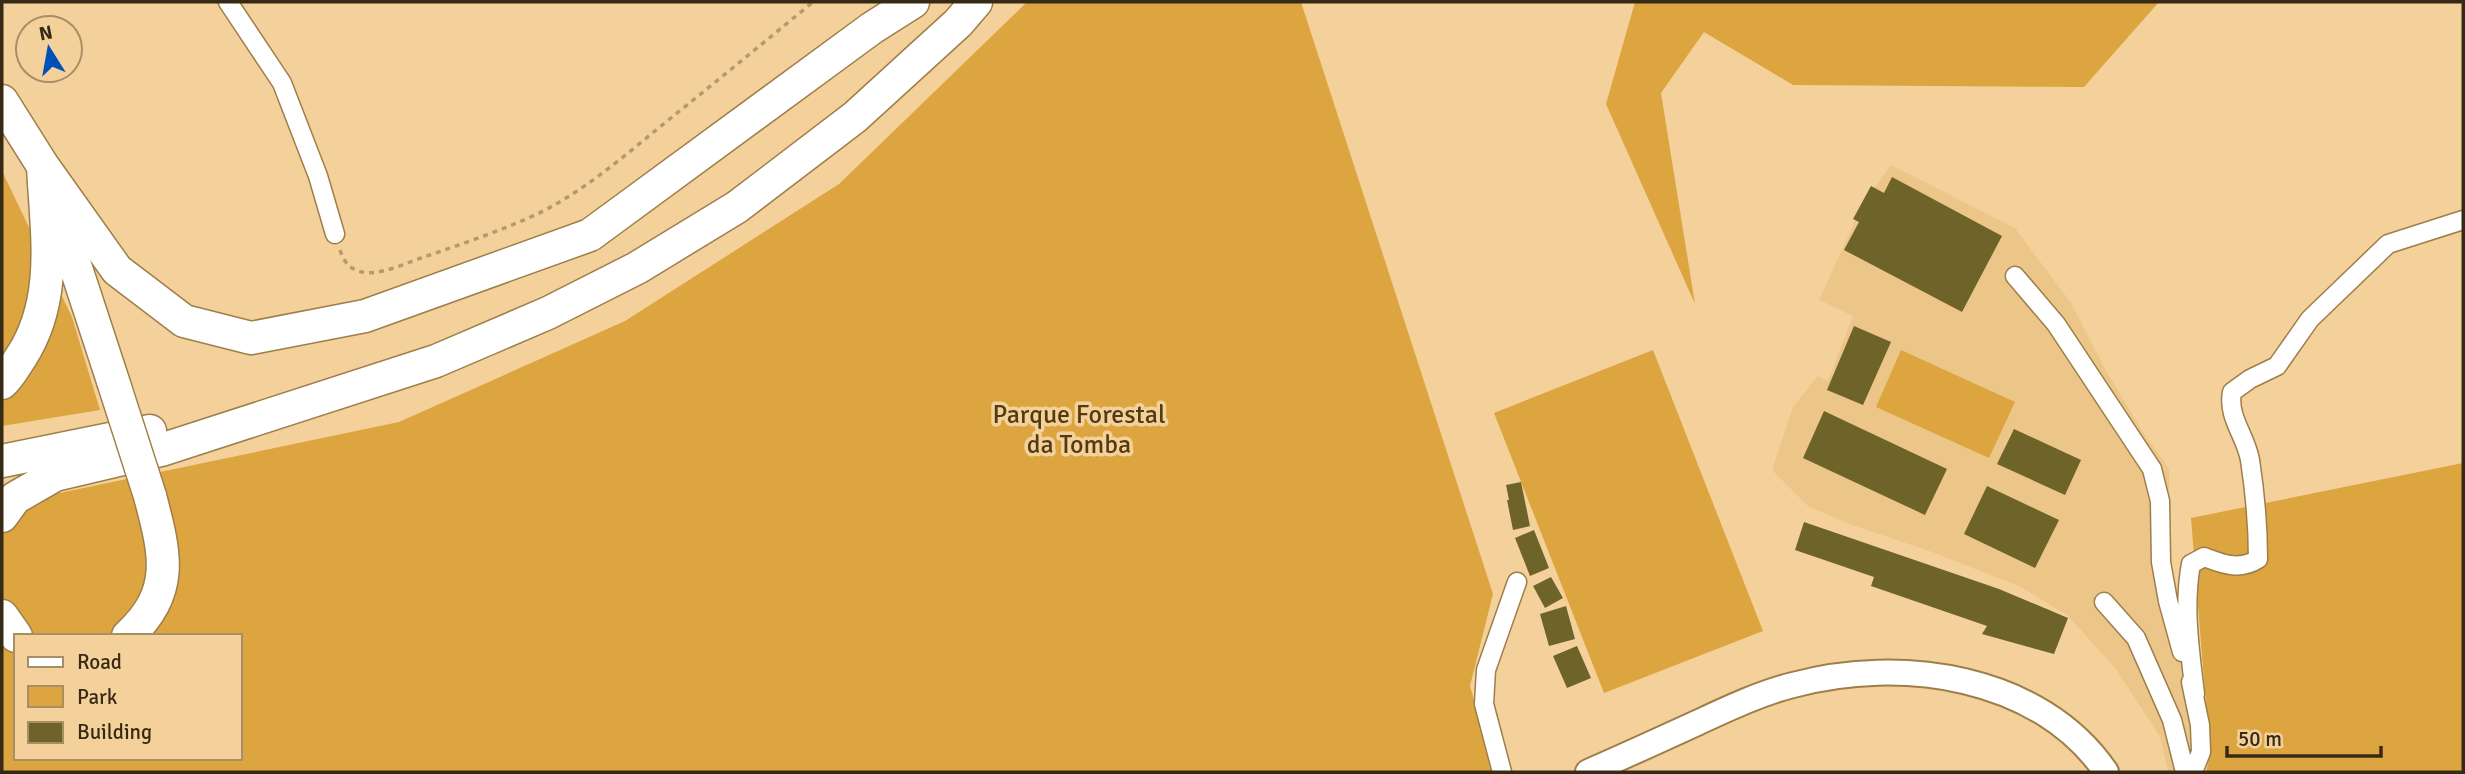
<svg xmlns="http://www.w3.org/2000/svg" width="2465" height="774" font-family="Signika,sans-serif">
<style>
.built{fill:#ecc688}
.green{fill:#dda540;fill-rule:evenodd}
.building{fill:#6e6328}
.lines{fill:none;stroke-linecap:round;stroke-linejoin:round}
.street-casing{stroke:#9e7e49;stroke-width:21}
.secondary-casing{stroke:#9e7e49;stroke-width:28}
.highway-casing{stroke:#9e7e49;stroke-width:35}
.path{stroke:#b69a6e;stroke-width:3.5;stroke-dasharray:5 5;stroke-linecap:butt}
.street{stroke:#fff;stroke-width:18}
.secondary{stroke:#fff;stroke-width:24}
.highway{stroke:#fff;stroke-width:32}
.highway-bridge-casing{stroke:#9e7e49;stroke-width:35;stroke-linecap:butt}
.highway-bridge{stroke:#fff;stroke-width:32}
.labels{text-anchor:middle;stroke-width:7;stroke-linejoin:round;paint-order:stroke}
.park-label{font-size:26px;fill:#523b10;stroke:#f4d19b}
</style>
<rect width="100%" height="100%" fill="#f4d19b"/>
<!-- built -->
<path class="built" d="M1891 165 2015 228 2071 303 2104 367 2142 431 2169 469V572L2193 727 2192 760 2178 772H2168L2160 737 2116 669 2067 615 2021 587 1932 552 1849 524 1808 506 1772 470 1793 407 1818 376 1828 381 1853 316 1819 300 1863 204Z"/>
<!-- green -->
<path class="green" d="M1027 2H1301L1493 594 1470 686 1495 772H2V505L399 422 625 321 839 184ZM16 636H240V758H16Z
M1635 2H2159L2084 87 1793 85 1704 32 1661 93 1695 304 1606 104Z
M2 171 72 317 100 410 2 426Z
M1653 350 1763 631 1604 693 1494 413Z
M1901 350 2015 402 1989 458 1876 407Z
M2463 463V772H2206L2210 755 2191 518Z"/>
<!-- building -->
<path class="building" d="M1892 177 2002 236 1962 312 1844 250 1859 222 1853 219 1871 186 1884 193Z
M1854 326 1891 342 1863 405 1827 390Z
M1824 411 1947 469 1925 515 1803 458Z
M2014 429 2081 460 2065 495 1997 464Z
M1521 482 1530 526 1513 530 1507 500H1509L1506 485Z
M1987 486 2059 520 2035 568 1964 534Z
M1804 522 1999 589 2068 618 2054 654 1982 634 1987 626 1871 586 1874 577 1795 550Z
M1534 530 1549 568 1530 576 1515 538Z
M1551 577 1563 598 1545 608 1533 586Z
M1566 606 1575 639 1549 646 1540 614Z
M1577 646 1591 678 1567 688 1553 656Z"/>
<g class="lines">
<defs>
<path id="street" d="M228 2 282 83 318 176 335 234
M2015 276 2056 324 2152 469 2160 501 2161 562 2168 601 2182 652
M2104 602 2136 638 2172 720 2185 772
M2191 682 2200 725 2201 752 2193 772
M2195 694C2190 651 2183 607 2191 564L2204 557C2223 564 2239 571 2258 559 2258 525 2255 493 2250 460 2246 436 2227 417 2232 392L2250 379 2277 366 2310 319 2388 244 2463 220
M1502 772 1484 704 1486 670 1517 582"/>
<path id="secondary" d="M1588 772C1625 756 1662 739 1699 722 1729 708 1761 693 1793 685 1900 656 2040 675 2106 772"/>
<path id="highway" d="M2 101 43 166 117 270 184 321 251 338 365 316 590 235 872 28 913 2
M56 207 113 381
M2 383C10 376 15 366 21 357 59 299 46 231 43 166
M2 461 150 431
M2 516 15 498 55 475 161 450 436 361 548 313 637 268 737 207 855 117 958 23 976 2
M2 616 16 636
M128 636C176 592 165 553 150 496"/>
</defs>
<!-- street casing -->
<use href="#street" class="street-casing"/>
<!-- secondary casing -->
<use href="#secondary" class="secondary-casing"/>
<!-- highway casing -->
<use href="#highway" class="highway-casing"/>
<!-- path -->
<path class="path" d="M340 250C352 289 393 268 421 258 459 245 498 232 535 215 580 194 622 158 661 126 712 85 762 44 813 2"/>
<!-- street -->
<use href="#street" class="street"/>
<!-- secondary -->
<use href="#secondary" class="secondary"/>
<!-- highway -->
<use href="#highway" class="highway"/>
<defs>
<path id="highway-bridge" d="M113 381 150 496"/>
</defs>
<!-- highway-bridge casing -->
<use href="#highway-bridge" class="highway-bridge-casing"/>
<!-- highway-bridge -->
<use href="#highway-bridge" class="highway-bridge"/>
</g>
<g class="labels">
<!-- park labels -->
<g class="park-label">
<text x="1079" y="423">Parque Forestal<tspan x="1079" dy="30">da Tomba</tspan></text>
</g>
</g>
<!-- border -->
<rect width="2465" height="774" fill="none" stroke="#372a14" stroke-width="7"/>
<!-- legend -->
<rect x="14" y="634" width="228" height="126" fill="#f4d19b" stroke="#a88e65" stroke-width="2"/>
<rect x="28" y="657" width="35" height="10" fill="#ffffff" stroke="#a88e65" stroke-width="2"/>
<text x="77" y="669" font-size="21" fill="#372a14">Road</text>
<rect x="28" y="686" width="35" height="21" fill="#dda540" stroke="#a88e65" stroke-width="2"/>
<text x="77" y="704" font-size="21" fill="#372a14">Park</text>
<rect x="28" y="722" width="35" height="21" fill="#6e6328" stroke="#a88e65" stroke-width="2"/>
<text x="77" y="739" font-size="21" fill="#372a14">Building</text>
<!-- north arrow -->
<g transform="translate(49 49) rotate(349)"><circle r="33" fill="#f4d19b" stroke="#a88e65" stroke-width="2"/>
<path d="M0-5L12 26L0 18L-12 26Z" fill="#0050ba"/>
<text y="-10" font-size="19" font-weight="bold" text-anchor="middle" fill="#372a14">N</text>
</g>
<!-- scale -->
<path d="M2227 746v10h154v-10" fill="none" stroke="#372a14" stroke-width="3.5"/>
<text x="2238" y="746" font-size="21" fill="#372a14" stroke="#f4d19b" stroke-width="5" paint-order="stroke">50 m</text>
</svg>
